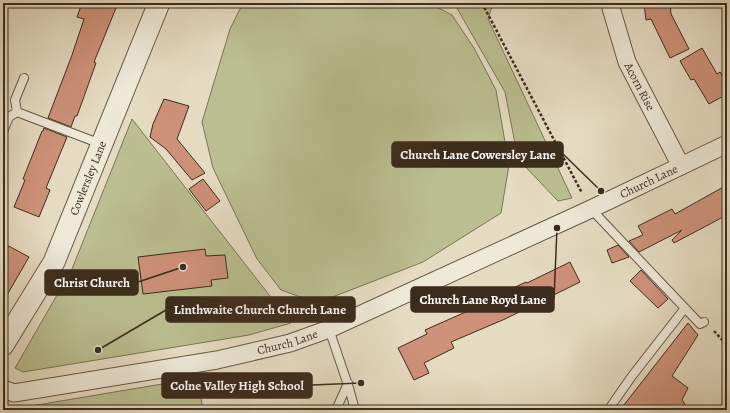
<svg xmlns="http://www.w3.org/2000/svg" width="730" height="413" font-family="Alegreya,serif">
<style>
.green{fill:#babe90;stroke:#7b7556}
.building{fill:#cd9179;stroke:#3c2c1d}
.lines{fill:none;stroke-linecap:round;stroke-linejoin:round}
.service-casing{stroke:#665846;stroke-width:10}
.minor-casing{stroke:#665846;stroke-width:19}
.tertiary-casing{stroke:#665846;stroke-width:23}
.path{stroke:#3c2c1d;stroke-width:2.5;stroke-dasharray:3 2;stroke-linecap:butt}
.service{stroke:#eee8d7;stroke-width:8}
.minor{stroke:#eee8d7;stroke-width:17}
.tertiary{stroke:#eee8d7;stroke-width:21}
.labels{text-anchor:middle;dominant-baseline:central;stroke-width:3;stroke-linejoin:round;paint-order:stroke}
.street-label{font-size:12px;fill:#3c2c1d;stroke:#eee8d7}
.leader{fill:none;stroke:#3c2c1d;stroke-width:1.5}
.callout-dot{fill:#3c2c1d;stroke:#eee8d7;stroke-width:1.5}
.callout{fill:#3c2c1d;stroke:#3c2c1d;stroke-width:1.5}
.callout-label{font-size:13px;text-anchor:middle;font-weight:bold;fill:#fff}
</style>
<rect width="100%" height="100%" fill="#e5dbc1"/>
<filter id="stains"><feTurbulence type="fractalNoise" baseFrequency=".005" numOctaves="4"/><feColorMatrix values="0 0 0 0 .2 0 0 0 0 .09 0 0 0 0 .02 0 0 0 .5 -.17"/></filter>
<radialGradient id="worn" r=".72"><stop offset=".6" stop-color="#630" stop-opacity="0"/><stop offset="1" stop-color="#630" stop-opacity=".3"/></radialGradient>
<!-- green -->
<path class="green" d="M243,3h186l23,12 22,33 22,42 13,75 -8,48 -78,49 -106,41 -36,-13 -24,-31 -44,-91 -11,-46 28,-93z
M455,3h38l-5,16 84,179 -14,3 -40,-42 -13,-67 -47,-82z
M132,119l159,204 -42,12 -226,37 -8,-4 57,-99z
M198,378l5,32h-196z"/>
<!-- building -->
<path class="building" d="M82,3h36l-24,59 2,1 -19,53h-2l-4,11 -23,-9 24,-63 12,-36 -7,-2z
M644,3h26l1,11 18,35 -19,9 -19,-39 -5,1z
M702,48l15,26 3,-2 7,12v10l-18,10 -15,-25 -3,1 -11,-19z
M164,99l25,7 -12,33 28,34 -13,7 -26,-31 -16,-12 3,-13z
M44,128l23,9 -21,51 4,2 -11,27 -25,-10 11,-27 -2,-1 19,-48h1z
M203,179l17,22 -14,10 -17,-22z
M727,185v30l-53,28 -2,-3 10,-10 -43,22 -10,-11 14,-6 -5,-9 34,-17 3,5z
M3,243l26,14 -26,45z
M618,245l11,12 -17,6 -5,-13z
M205,249l1,7 19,-1 3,23 -17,2 1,6 -69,8 -5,-37z
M570,262l10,20 -75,37 -54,23 3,6 -30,15 5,10 -15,7 -16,-32 29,-14 -2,-4 70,-31 -1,-2 32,-15 1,1z
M641,270l27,29 -10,9 -28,-27z
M688,323l10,12 -26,41 16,12 -6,12 7,10h-69z"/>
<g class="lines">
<defs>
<path id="service" d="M17,112l84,32
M17,112l-2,-12 9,-22
M3,132l6,-15 8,-5
M591,209l109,115 4,-2
M329,329l20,59 6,22
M336,410l12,-27
M612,410l-1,-4 21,-30 53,-68"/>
<g id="minor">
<path id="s1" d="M612,3l-1,5 16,54 54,104"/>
<path id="s2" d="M3,389l11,4 203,-33 73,-17 39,-14 262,-120 136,-65"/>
</g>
<g id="tertiary">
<path id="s3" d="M3,345l51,-83 105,-259"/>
</g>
</defs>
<!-- service casing -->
<use href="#service" class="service-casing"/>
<!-- minor casing -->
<use href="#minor" class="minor-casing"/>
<!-- tertiary casing -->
<use href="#tertiary" class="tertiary-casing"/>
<!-- path -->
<path class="path" d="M482,3l100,190
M714,331l13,14"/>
<!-- service -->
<use href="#service" class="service"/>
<!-- minor -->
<use href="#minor" class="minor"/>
<!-- tertiary -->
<use href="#tertiary" class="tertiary"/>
</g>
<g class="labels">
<!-- street labels -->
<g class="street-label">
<text stroke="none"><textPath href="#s1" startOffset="89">Acorn Rise</textPath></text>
<text stroke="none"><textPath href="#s3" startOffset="188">Cowlersley Lane</textPath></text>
<text stroke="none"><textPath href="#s2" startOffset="686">Church Lane</textPath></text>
<text stroke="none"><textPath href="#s2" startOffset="290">Church Lane</textPath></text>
</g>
</g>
<!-- callouts -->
<path class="leader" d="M601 191L563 154M183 267L138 282M557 228L554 299M98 350L166 310M361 383L312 385"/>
<g class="callout-dot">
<circle cx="601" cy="191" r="4"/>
<circle cx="183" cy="267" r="4"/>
<circle cx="557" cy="228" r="4"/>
<circle cx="98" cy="350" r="4"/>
<circle cx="361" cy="383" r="4"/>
</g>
<g class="callout">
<rect x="392" y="142" width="171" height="25" rx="4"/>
<rect x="45" y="270" width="93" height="25" rx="4"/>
<rect x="411" y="287" width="143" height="25" rx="4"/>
<rect x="166" y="297" width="189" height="25" rx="4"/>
<rect x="162" y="373" width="150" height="25" rx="4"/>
</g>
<g class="callout-label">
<text x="478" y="159">Church Lane Cowersley Lane</text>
<text x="92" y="287">Christ Church</text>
<text x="483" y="304">Church Lane Royd Lane</text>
<text x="260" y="314">Linthwaite Church Church Lane</text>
<text x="237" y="390">Colne Valley High School</text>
</g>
<!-- margin -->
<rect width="730" height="413" fill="none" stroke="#e5dbc1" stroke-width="16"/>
<rect x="4" y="4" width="722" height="405" fill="none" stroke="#3c2c1d" stroke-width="2"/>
<rect x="8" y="8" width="714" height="397" fill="none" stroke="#3c2c1d"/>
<rect width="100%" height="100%" filter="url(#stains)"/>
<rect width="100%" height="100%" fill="url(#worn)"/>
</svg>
